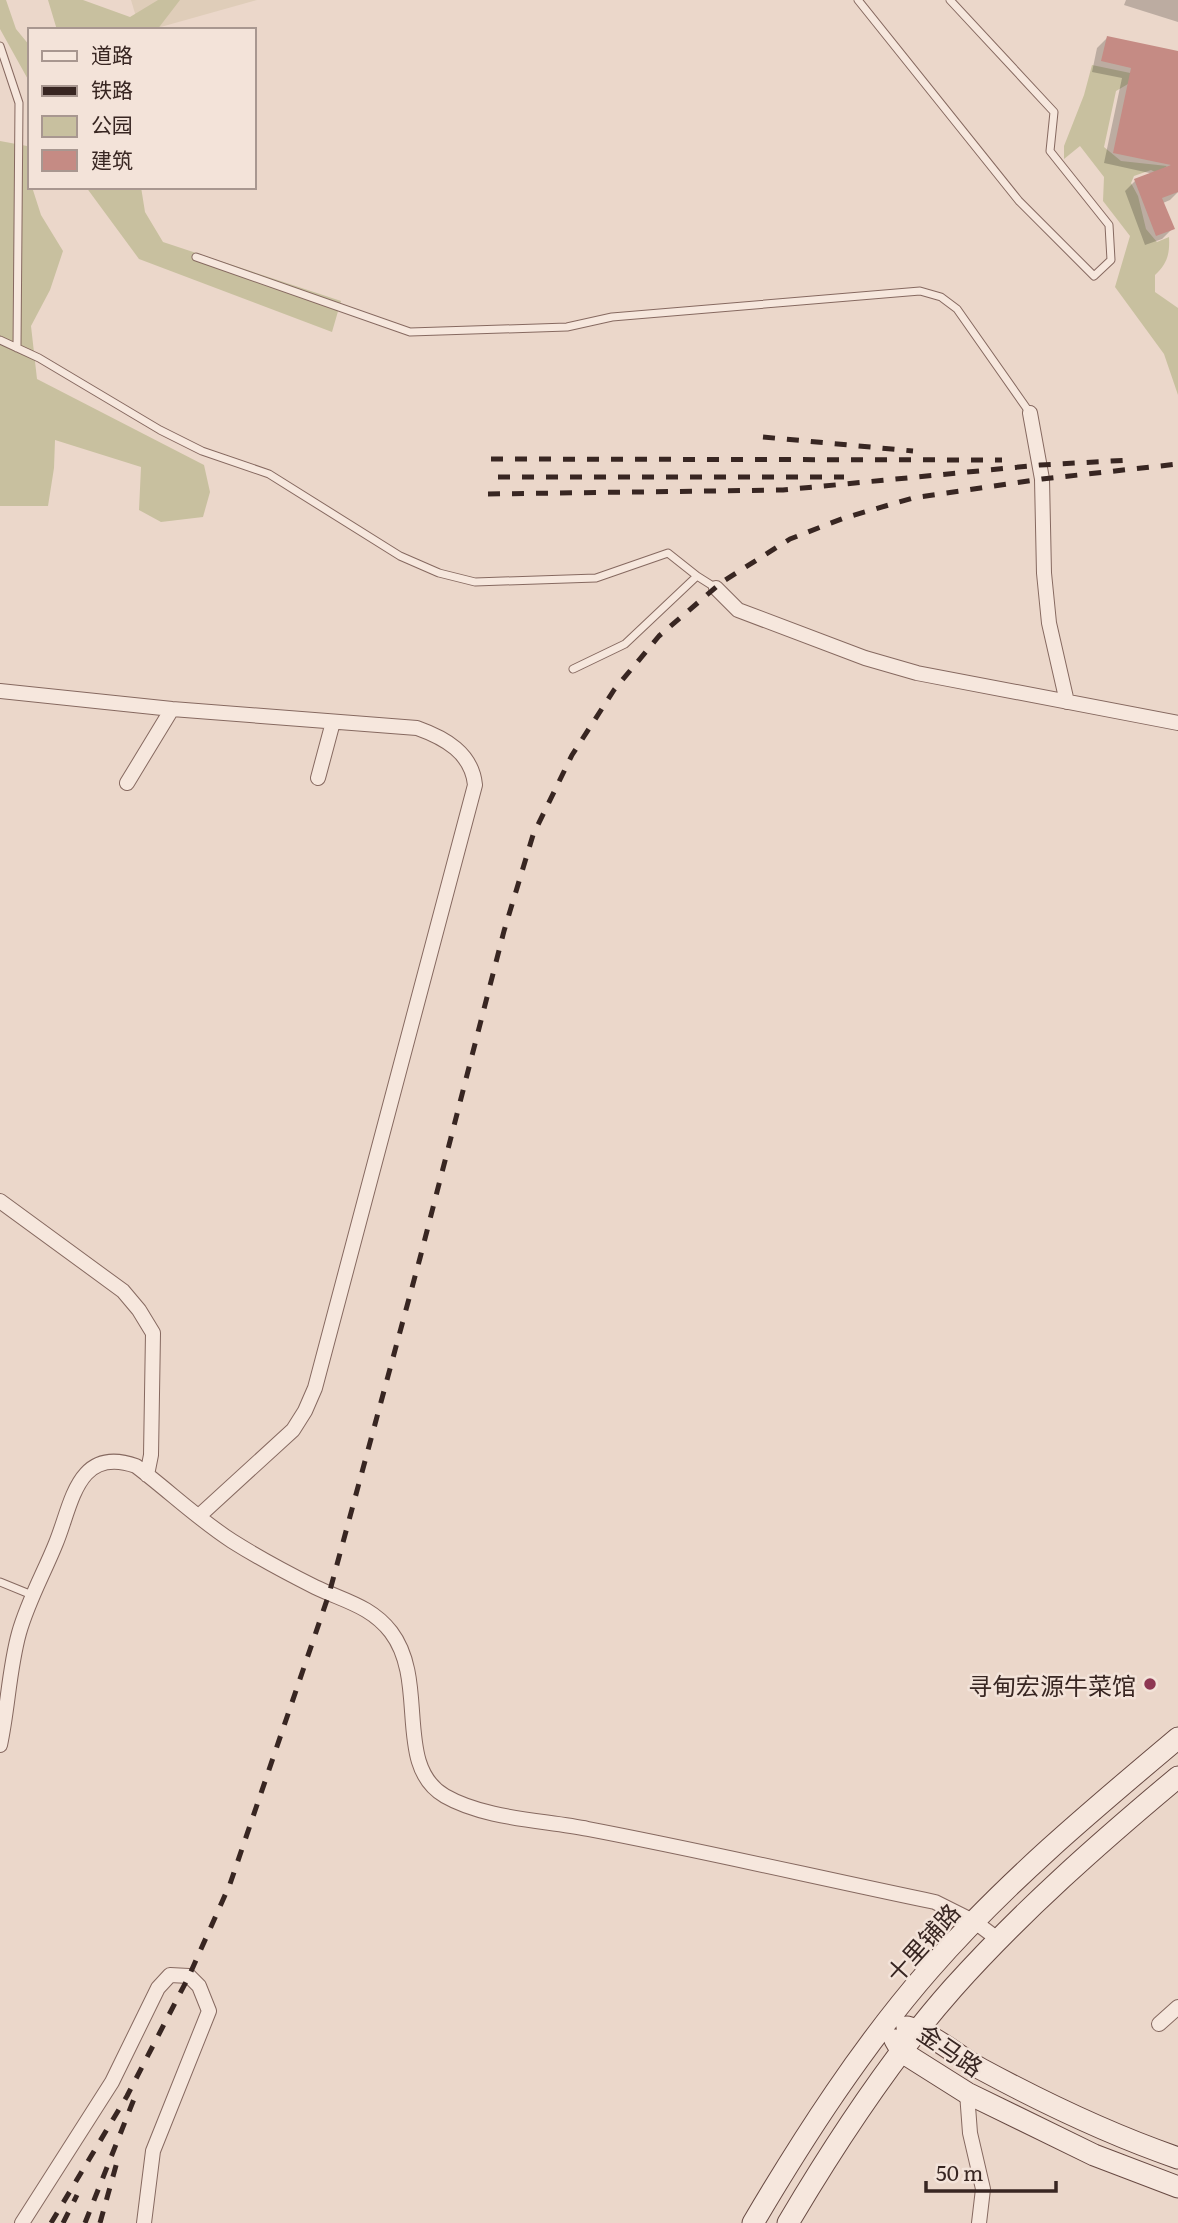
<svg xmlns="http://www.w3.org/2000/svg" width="1178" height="2223" font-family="Literata,'Noto Sans SC',serif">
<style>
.farmland{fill:#dfcdb9}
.green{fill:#c8c09f}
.shadow{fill:#0003}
.building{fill:#c58b84}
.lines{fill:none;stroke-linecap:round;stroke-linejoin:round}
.service-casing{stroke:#866960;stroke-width:9}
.minor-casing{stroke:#866960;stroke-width:16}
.secondary-casing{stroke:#684a43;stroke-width:23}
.service{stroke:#f6e7dd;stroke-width:7}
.minor{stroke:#f6e7dd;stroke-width:14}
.secondary{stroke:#f6e7dd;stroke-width:21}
.rail{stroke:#382622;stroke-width:5;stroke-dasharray:12 12;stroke-linecap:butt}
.poi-dot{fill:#8e3753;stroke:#f3e3d9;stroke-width:2.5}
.labels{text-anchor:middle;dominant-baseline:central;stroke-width:5;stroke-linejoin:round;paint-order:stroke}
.poi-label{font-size:24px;fill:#382622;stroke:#f3e3d9;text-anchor:end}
.street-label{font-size:24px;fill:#382622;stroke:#f3e3d9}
</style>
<rect width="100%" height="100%" fill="#ebd7ca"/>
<!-- farmland -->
<path class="farmland" d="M131,0h126l-107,30h-10z"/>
<!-- green -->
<path class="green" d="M0,0h6l10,29 14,17v37l-30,-54z
M48,0h35l47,17 28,-17h22l-23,30h-100z
M1092,65l86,18v10l-50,-9 -12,7 -12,56 17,14 46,5 -10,7 -6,-3 -17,6 -3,7 7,13 8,33 11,13 12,-5c1,17 -2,27 -14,38v17l23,16v87l-14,-41 -49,-67 15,-51 -27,-35 1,-24 -24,-31 -16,13v-13l20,-51z
M30,140v47h2l9,28 22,36 -13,39 -19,36 6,53 167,86 6,27 -7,25 -42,5 -22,-12 2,-43 -86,-27 -1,28 -6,38h-48v-365l27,5z
M86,187h55l4,25 18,30 178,59 -9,31 -193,-73z"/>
<!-- shadow -->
<path class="shadow" d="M1126,0h52v22l-54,-17z
M1107,38l71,15v139l-8,8 -7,3 10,25 -11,11 -17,6 -20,-54 10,-10 19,-7 -50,-11 18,-85 -30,-6 5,-24z"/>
<!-- building -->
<path class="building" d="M1107,36l71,15v141l-16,6 13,31 -19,7 -22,-57 37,-14 -58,-12 18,-85 -30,-7z"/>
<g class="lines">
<defs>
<path id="service" d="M858,0l161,201 75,75 17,-16 -2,-35 -59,-74 4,-39 -104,-112
M0,46l19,57 -2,245
M196,257l214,75 157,-5 45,-10 308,-26 21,6 16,12 73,104
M0,340l39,18 121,72 42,21 67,23 131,82 39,17 36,9 121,-4 72,-25 29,23
M573,669l52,-25 72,-68 19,12
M0,1582l32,13"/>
<path id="minor" d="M1030,413l12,66 2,94 5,50 18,79
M716,588l22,22 127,48 52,15 261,50
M0,691l172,18 245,19c28,10 55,25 58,57l-160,603 -10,23 -12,19 -94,86
M318,778l15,-56
M127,783l45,-74
M0,1201l123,90 16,19 14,23 -2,122 -4,20
M0,1745c8,-37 9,-76 19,-112 9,-32 25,-60 37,-90 16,-39 21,-98 80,-77 33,25 62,53 96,75 27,17 55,32 83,46 29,14 56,19 76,45 38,50 2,134 54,164 40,23 98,24 143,33 116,22 231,49 347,73l40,20 24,18
M1159,2024l19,-17
M967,2093l3,40 13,56 -4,34
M22,2223l90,-141 46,-94 12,-13 19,1 10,10 10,25 -56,140 -9,72"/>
<path id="secondary" d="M907,2027c27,7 50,29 74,42 63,34 130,66 197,89
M895,2040l7,12 65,41 127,62 84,32
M753,2223c52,-88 109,-176 176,-253 75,-86 162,-159 249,-232
M788,2223c48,-81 102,-164 165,-235 69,-77 146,-145 225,-211"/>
</defs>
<!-- service casing -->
<use href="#service" class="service-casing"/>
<!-- minor casing -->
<use href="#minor" class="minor-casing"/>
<!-- secondary casing -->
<use href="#secondary" class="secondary-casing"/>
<!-- service -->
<use href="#service" class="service"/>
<!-- minor -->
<use href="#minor" class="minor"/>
<!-- secondary -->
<use href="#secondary" class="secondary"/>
<!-- rail -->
<path class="rail" d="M763,437l150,14
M491,459l511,1
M498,477h346
M488,494l295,-4 257,-25 90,-5
M51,2223l76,-127 62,-120 41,-92 99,-290 91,-336 84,-327 29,-96 39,-80 42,-65 45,-54 63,-54 68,-43 54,-21 69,-20 129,-19 136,-15
M63,2223l14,-28
M85,2223l49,-124
M100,2223l17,-61"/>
</g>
<!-- markers -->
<circle class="poi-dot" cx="1150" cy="1684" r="7"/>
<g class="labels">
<!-- poi labels -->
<g class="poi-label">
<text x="1136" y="1684">寻甸宏源牛菜馆</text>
</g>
<!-- street labels -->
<g class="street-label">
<text transform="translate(922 1942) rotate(-48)">十里铺路</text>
<text transform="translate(951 2049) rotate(34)">金马路</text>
</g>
</g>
<!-- legend -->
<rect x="28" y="28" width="228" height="161" fill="#f3e3d9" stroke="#a89790" stroke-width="2"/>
<rect x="42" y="51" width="35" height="10" fill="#f6e7dd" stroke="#a89790" stroke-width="2"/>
<text x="91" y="63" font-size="21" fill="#382622">道路</text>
<rect x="42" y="86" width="35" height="10" fill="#382622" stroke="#a89790" stroke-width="2"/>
<text x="91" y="98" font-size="21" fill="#382622">铁路</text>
<rect x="42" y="116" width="35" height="21" fill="#c8c09f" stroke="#a89790" stroke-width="2"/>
<text x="91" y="133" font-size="21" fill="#382622">公园</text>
<rect x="42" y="150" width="35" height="21" fill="#c58b84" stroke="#a89790" stroke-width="2"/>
<text x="91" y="168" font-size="21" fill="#382622">建筑</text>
<!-- scale -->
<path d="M926 2181v10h130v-10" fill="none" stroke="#382622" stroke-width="3.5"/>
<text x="936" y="2181" font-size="21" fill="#382622" stroke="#f3e3d9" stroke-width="5" paint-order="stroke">50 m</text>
</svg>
